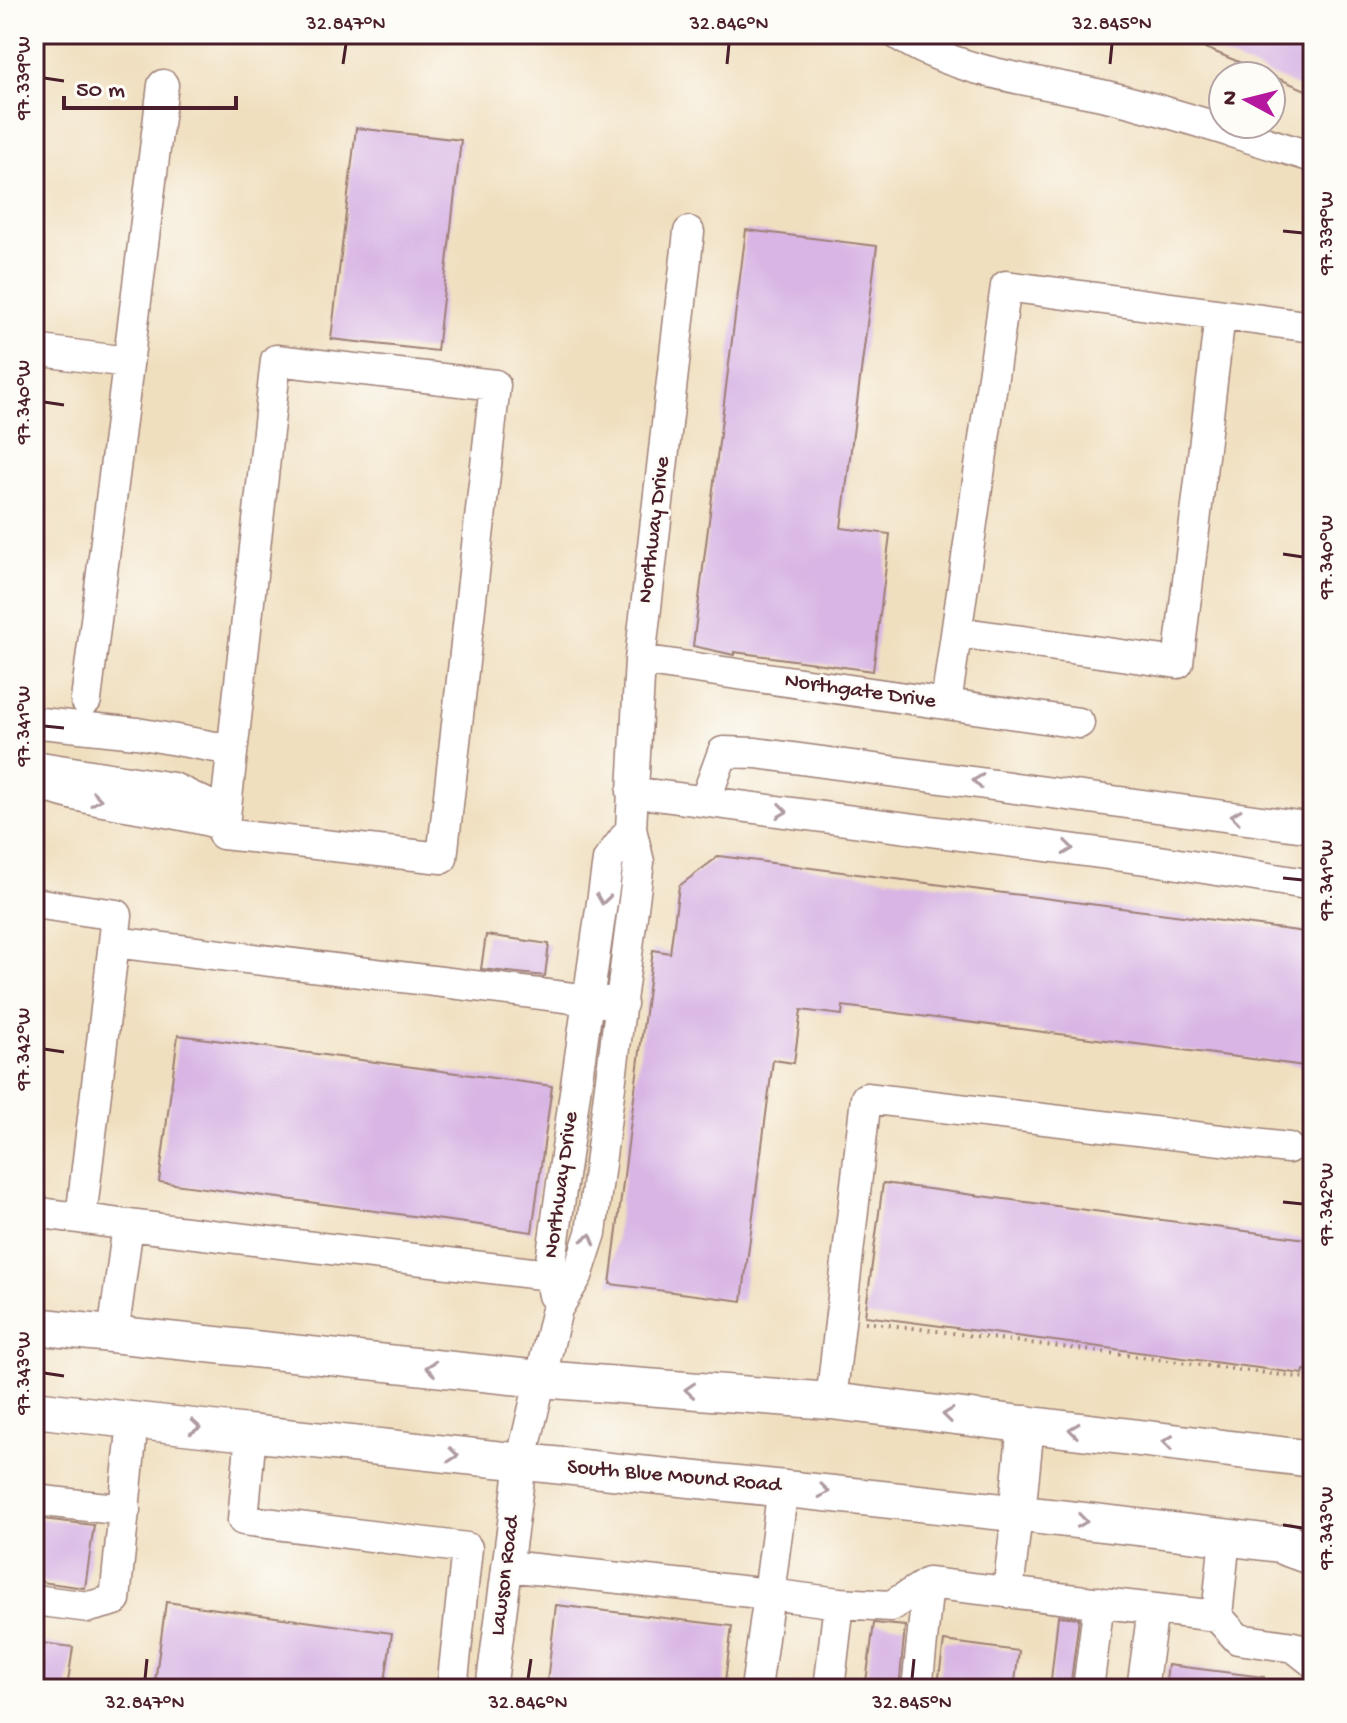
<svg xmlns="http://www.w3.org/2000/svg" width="1347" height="1723" font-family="'Gochi Hand',sans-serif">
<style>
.building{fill:#d8b5e4}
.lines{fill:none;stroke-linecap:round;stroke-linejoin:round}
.minor-casing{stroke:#9d7f75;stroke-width:33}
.major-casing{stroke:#9d7f75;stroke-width:39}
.highway-casing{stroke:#9d7f75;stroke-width:45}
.path{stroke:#9d7f75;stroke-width:4;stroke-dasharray:2 6;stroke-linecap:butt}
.minor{stroke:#fff;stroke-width:30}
.major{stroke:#fff;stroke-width:36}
.highway{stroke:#fff;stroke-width:42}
.oneway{stroke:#ae9aa0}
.ticks{fill:none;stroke:#4a1f2b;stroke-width:3}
.labels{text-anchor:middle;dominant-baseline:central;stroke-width:6;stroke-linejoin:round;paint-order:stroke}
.street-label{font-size:22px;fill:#4a1f2b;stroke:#fdfcf7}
.neatline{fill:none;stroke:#4a1f2b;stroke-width:3}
.ticks-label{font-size:20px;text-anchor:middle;fill:#4a1f2b}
</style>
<rect width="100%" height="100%" fill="#fdfcf7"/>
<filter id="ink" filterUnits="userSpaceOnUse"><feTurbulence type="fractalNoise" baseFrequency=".0125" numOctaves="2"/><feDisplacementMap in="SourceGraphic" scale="16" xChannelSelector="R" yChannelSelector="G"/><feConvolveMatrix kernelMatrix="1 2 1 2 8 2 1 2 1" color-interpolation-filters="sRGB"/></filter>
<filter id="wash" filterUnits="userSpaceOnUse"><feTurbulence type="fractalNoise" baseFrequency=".006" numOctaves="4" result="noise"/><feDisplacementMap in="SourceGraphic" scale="32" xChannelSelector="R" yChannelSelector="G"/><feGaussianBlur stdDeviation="1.8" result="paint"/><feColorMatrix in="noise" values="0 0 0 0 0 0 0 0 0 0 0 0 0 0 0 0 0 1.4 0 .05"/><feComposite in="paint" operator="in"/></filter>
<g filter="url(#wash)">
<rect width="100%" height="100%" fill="#f0dfbf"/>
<g id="blocks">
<!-- building -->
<path class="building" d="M1172,34h141v59z
M356,128l105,12 -24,211 -106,-12z
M746,230l131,16 -36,282 49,6 -17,137 -139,-19v3l-41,-9z
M719,856l594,77v134l-470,-61 -1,9 -41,-5 -7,53 -21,-3 -31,241 -132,-17 43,-334 17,3 9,-67z
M486,935l63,9 -4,32 -64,-7z
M178,1035l374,51 -20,146 -373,-50z
M883,1183l430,57v131l-9,-1 -1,4 -438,-58z
M34,1518l60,7 -9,63 -51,-7z
M166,1602l226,31 -8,56h-230z
M556,1605l176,21 -8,63h-114l-63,-7z
M1058,1616l21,2 -9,71h-20z
M874,1623l31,3 -6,63h-34z
M944,1641l75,10 -5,38 -76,-5z
M34,1642l39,5 -6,42 -33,-1z
M1168,1665l96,12 -1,12h-98z"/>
</g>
</g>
<g filter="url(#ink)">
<use href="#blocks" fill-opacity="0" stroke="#9d7f75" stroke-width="2"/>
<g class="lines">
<defs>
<path id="minor" d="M897,34c64,42 149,47 222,65 65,17 130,39 194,58
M34,350l93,12
M276,360l219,25 -53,473 -219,-24z
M957,632l221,31 42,-348
M640,660l439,63
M86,700l77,-615
M946,704l60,-418 307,41
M34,726l7,-3 96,10 95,17
M34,766l7,19c58,21 123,22 183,40
M34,766l139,22 44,21
M632,792l521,68 160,25
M705,801l18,-49 33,1 557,75
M34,903l83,12 -3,27 508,62
M34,1212l94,13
M81,1218l33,-276
M553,1295l-4,-20 59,-415 23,-31
M113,1335l15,-110 421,50
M831,1401l35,-303 422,50
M251,1433l-8,87 224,28 -15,141
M783,1487l-14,107 70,9 -10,86
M34,1500l91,10
M507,1566l262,28 -13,95
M1008,1592l9,-78
M34,1600l55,7 26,-7 18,-180
M839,1603l52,3 37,-23
M1217,1616l21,23 56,8 19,15
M491,1689l30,-226 36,-154 20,-33 14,-43 48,-371 -8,-33 9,-169 49,-428
M917,1689l11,-106 289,33 8,-79
M1088,1689l11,-87
M1142,1689l11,-80"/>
<path id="major" d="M34,1326l506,53 291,22 482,58
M34,1409c426,50 853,86 1279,139
M1017,1514l9,-90"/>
<path id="highway" d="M1288,1545l25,9"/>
</defs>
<!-- minor casing -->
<use href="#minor" class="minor-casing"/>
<!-- major casing -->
<use href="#major" class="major-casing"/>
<!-- highway casing -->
<use href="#highway" class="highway-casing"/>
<!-- path -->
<path class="path" d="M865,1322l448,57"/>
<!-- minor -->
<use href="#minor" class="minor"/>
<!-- major -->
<use href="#major" class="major"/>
<!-- highway -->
<use href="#highway" class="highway"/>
</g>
<!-- one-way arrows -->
<defs><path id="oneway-chevron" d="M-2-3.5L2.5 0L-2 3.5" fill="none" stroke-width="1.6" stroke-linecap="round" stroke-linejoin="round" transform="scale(2)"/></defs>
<g class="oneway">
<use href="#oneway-chevron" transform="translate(978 781) rotate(-172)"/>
<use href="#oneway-chevron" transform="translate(96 799) rotate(8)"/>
<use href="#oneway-chevron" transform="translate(782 811) rotate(7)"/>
<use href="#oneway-chevron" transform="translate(1236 816) rotate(-172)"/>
<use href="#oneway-chevron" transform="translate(1068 848) rotate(7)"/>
<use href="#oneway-chevron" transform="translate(603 899) rotate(98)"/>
<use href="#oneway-chevron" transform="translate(589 1239) rotate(-74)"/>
<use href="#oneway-chevron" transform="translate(431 1368) rotate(-174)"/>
<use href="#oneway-chevron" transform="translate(690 1390) rotate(-176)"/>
<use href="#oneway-chevron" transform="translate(948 1415) rotate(-173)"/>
<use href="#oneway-chevron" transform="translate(195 1427) rotate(6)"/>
<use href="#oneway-chevron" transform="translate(1074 1430) rotate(-173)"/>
<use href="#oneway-chevron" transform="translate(1168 1442) rotate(-173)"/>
<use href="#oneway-chevron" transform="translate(453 1455) rotate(6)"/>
<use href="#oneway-chevron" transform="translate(824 1491) rotate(7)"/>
<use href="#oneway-chevron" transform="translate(1082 1521) rotate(7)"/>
</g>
</g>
<!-- ticks -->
<path class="ticks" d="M343,64l3,-20M727,64l2,-20M1110,64l2,-20M44,78l20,3M1283,231l20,2M44,402l20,3M1283,554l20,3M44,726l20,2M1283,878l20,2M44,1049l20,3M1283,1202l20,2M44,1373l20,3M1283,1525l20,3M145,1679l2,-20M528,1679l3,-20M912,1679l2,-20"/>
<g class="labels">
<!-- street labels -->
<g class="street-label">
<text transform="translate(655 530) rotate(-83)">Northway Drive</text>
<text transform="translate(860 692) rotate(8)">Northgate Drive</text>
<text transform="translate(562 1185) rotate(-82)">Northway Drive</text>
<text transform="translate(674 1477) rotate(5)">South Blue Mound Road</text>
<text transform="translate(506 1576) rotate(-83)">Lawson Road</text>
</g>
</g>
<!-- margin -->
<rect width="1347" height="1723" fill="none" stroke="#fdfcf7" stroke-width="88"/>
<!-- north arrow -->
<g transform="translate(1247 100) rotate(277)"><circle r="38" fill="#fdfcf7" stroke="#b5a4a5" stroke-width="2"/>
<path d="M0-6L14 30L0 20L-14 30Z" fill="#b5179e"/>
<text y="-12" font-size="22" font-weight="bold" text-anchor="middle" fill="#4a1f2b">N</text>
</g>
<!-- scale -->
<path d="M64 96v12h172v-12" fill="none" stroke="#4a1f2b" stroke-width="4"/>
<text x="76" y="96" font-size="24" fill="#4a1f2b" stroke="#fdfcf7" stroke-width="6" paint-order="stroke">50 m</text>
<rect x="44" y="44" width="1259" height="1635" class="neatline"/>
<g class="ticks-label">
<text x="346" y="29">32.847°N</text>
<text x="729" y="29">32.846°N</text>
<text x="1112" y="29">32.845°N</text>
<text transform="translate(22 78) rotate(-90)" y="7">97.339°W</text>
<text transform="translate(1325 233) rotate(-90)" y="7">97.339°W</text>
<text transform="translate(22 402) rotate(-90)" y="7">97.340°W</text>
<text transform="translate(1325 557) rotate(-90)" y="7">97.340°W</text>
<text transform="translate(22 726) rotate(-90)" y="7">97.341°W</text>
<text transform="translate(1325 880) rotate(-90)" y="7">97.341°W</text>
<text transform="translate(22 1049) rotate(-90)" y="7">97.342°W</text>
<text transform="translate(1325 1204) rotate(-90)" y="7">97.342°W</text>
<text transform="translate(22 1373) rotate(-90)" y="7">97.343°W</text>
<text transform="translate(1325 1528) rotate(-90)" y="7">97.343°W</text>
<text x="145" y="1708">32.847°N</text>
<text x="528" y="1708">32.846°N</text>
<text x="912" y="1708">32.845°N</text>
</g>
</svg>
